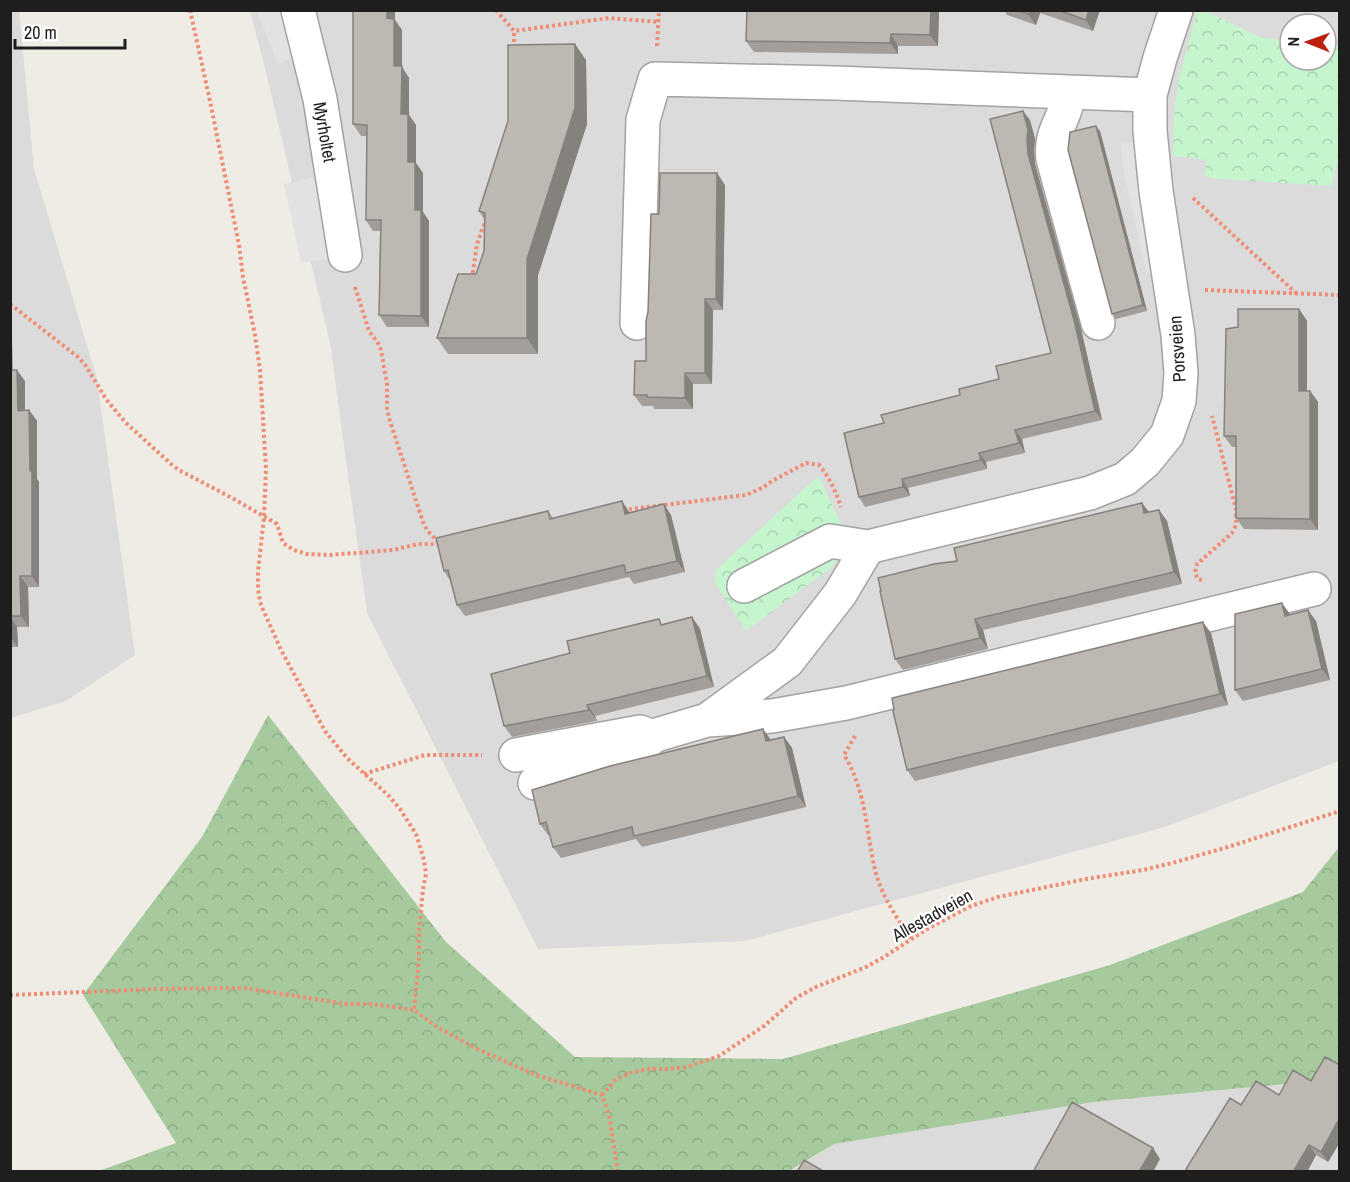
<svg xmlns="http://www.w3.org/2000/svg" width="1350" height="1182" font-family="'Archivo Narrow',sans-serif">
<style>
.residential{fill:#dcdbdb;fill-rule:evenodd}
.forest{fill:url(#forest-crowns)}
.park{fill:url(#park-crowns)}
.parking{fill:#e2e2e2}
.lines{fill:none;stroke-linecap:round;stroke-linejoin:round}
.minor-casing{stroke:#a2a2a2;stroke-width:36}
.path{stroke:#ef8d75;stroke-width:4;stroke-dasharray:3 3;stroke-linecap:butt}
.minor{stroke:#fff;stroke-width:33}
.wall{fill:#a39e99}
.shaded-wall{fill:#85817d}
.building{fill:#beb8b2;stroke:#85817d;stroke-width:1.5}
.labels{text-anchor:middle;dominant-baseline:central;stroke-width:4.5;stroke-linejoin:round;paint-order:stroke}
.street-label{font-size:18px;fill:#1e1e1e;stroke:#fff}
</style>
<defs>
<pattern id="forest-crowns" width="20" height="18" patternUnits="userSpaceOnUse" patternTransform="scale(1.5)"><rect width="20" height="18" fill="#a6ca9d"/><path d="M2 6a3 3 0 1 1 6 0M12 15a3 3 0 1 1 6 0" fill="none" stroke="#8ead87"/></pattern>
<pattern id="park-crowns" width="20" height="18" patternUnits="userSpaceOnUse" patternTransform="scale(1.5)"><rect width="20" height="18" fill="#c5f5cd"/><path d="M2 6a3 3 0 1 1 6 0M12 15a3 3 0 1 1 6 0" fill="none" stroke="#a9d2b0"/></pattern>
</defs>
<rect width="100%" height="100%" fill="#eeece5"/>
<!-- residential -->
<path class="residential" d="M19,10l15,159 63,210 38,276 -69,46 -55,17 -1,-707z
M250,11h1089v750l-174,66 -420,114 -207,8 -171,-336 -37,-270 -64,-271zM1290,24h36v36h-36z
M1339,1079v92l-550,1 45,-28 260,-42z"/>
<!-- forest -->
<path class="forest" d="M268,715l178,227 129,115 208,2 327,-94 193,-73 36,-45v232l-245,23 -260,42 -45,27h-690l77,-28 -93,-148 119,-158z"/>
<!-- park -->
<path class="park" d="M1197,11h8l57,27 28,3v19h36v-17l13,2v111l-8,30 -113,-7 -14,-3 3,-16 -34,-4 1,-39 4,-34z
M817,477h2l27,57 -14,33 -86,64 -30,-47 -1,-6 1,-8z"/>
<!-- parking -->
<path class="parking" d="M257,11h33l13,43 -25,10z
M1121,142l14,1 3,32 21,95 -13,2 -21,-94 -3,-20z
M316,177l16,81 -31,5 -17,-79z"/>
<g class="lines">
<defs>
<path id="minor" d="M298,10l22,89 25,156
M1069,92c-2,27 -20,38 -16,67l45,164
M637,323l6,-203 12,-41 180,4 315,12
M744,586l86,-45 38,6 222,-54 35,-14 20,-17 22,-27 12,-34 2,-28 -3,-38 -22,-144 -6,-60v-36l10,-37 16,-48
M707,720l80,-58 53,-68 28,-47
M516,755l124,-23 3,1
M535,783l71,-21 36,-15 11,-11 54,-16 65,-4 74,-13 468,-114"/>
</defs>
<!-- minor casing -->
<use href="#minor" class="minor-casing"/>
<!-- path -->
<path class="path" d="M190,10l20,91 29,144 4,32 12,58 5,35 6,99 -2,48 -6,55v18l3,15 20,45 44,81 22,27 42,38 11,13 16,25 8,26 2,14 -3,15 -4,43v28l-5,50 23,17 40,22 59,26 66,20 7,20 9,57
M496,10l18,21 95,-13 50,4
M657,46l2,-36
M514,48v-17
M1193,198l103,95
M472,279l5,-35 9,-25
M355,287l14,44 9,12 3,7 6,34v24l2,10 34,104 4,8 10,11
M1205,290l135,5
M10,304l68,53 8,9 20,33 9,11 11,13 45,41 8,6 55,29 43,25 6,19 11,7 13,4 23,1 63,-5 25,-6h24
M623,510l123,-15 16,-7 10,-7 34,-18 13,2c11,13 17,27 22,42
M1202,580l-4,-1 -3,-6 2,-9 35,-31 4,-8v-16l-24,-93
M855,736l-11,19c22,35 22,75 31,115 6,25 22,48 36,69
M364,774l61,-19h57
M10,995l145,-6 89,-1 103,16h24l43,6
M602,1095l14,-16 14,-6 17,-4h22l18,-2 32,-11 45,-30 32,-28 20,-11 50,-20 18,-10 43,-28 44,-23 27,-9 29,-6 59,-12 57,-9 29,-7 56,-16 112,-36"/>
<!-- minor -->
<use href="#minor" class="minor"/>
</g>
<!-- wall -->
<path class="wall" d="M353,10h42v10l7,10v37l7,11v37l7,10v38l7,10v39l6,9v106h-42l-8,-12 1,-84h-7l-7,-11 1,-84h-6l-8,-12z
M747,10h192l-1,36h-40v8l-144,-2 -8,-11z
M1004,10h96l-7,21 -53,-18 -4,12 -29,-10z
M586,60l1,64 -49,151v79h-90l-11,-16 39,-64 8,-23v-32l-5,-8z
M1030,120l5,19 -1,11 1,14 46,165 21,91 -80,19 3,14 -39,9 1,7 -79,19 2,8 -45,11 -6,-10 25,-74 76,-28 39,-16 52,-26z
M1100,131l47,180 -31,8 -4,-5z
M725,185l-2,125h-10l-1,74h-19v25h-39l-1,-3h-11l-8,-11 12,-34 2,-49 11,-98z
M1299,309l8,12v70h3l8,11v128l-74,-1 -8,-11v-71h-4l-8,-11 14,-109z
M10,338l2,2v30l13,11v30l4,-1 8,11v58l2,3v105h-11l1,40h-12l1,20h-8z
M1142,503l7,9 10,-2 8,11 15,63 -199,46 5,19 -85,21 -8,-11 62,-98z
M548,511l5,7 76,-6 42,3 14,57 -51,12 -5,-7 -164,39 -8,-11 -6,-23 -7,-11z
M1290,615l26,6 14,59 -87,21 -8,-11z
M692,617l8,12 14,58 -119,29 2,5 -85,16 -8,-11 66,-73 93,-29z
M1211,633l17,72 -313,76 -8,-11z
M784,737l8,11 14,59 -164,40 -6,-8 -75,19 -8,-11 -3,-12h-2l-8,-11 231,-84z
M1340,1065v77l-12,20 -12,-7 -9,17h-119l-2,-3 55,-64 38,-10 32,-14z"/>
<!-- shaded-wall -->
<path class="shaded-wall" d="M387,10h8v10l7,10v37l7,11v37l7,10v38l7,10v39l6,9v106l-8,-11 -6,-106 -28,-192z
M931,10h8l-1,36 -8,-11z
M1029,10h10l1,3 -4,12 -8,-11z
M1089,10h11l-7,21 -7,-11z
M891,34l7,12v8l-8,-11z
M575,44l11,16 1,64 -49,151v79l-11,-16v-79z
M1023,111l7,9 5,19 -1,11 1,14 46,165 21,91 -7,-9 -67,-257z
M1096,126l4,5 47,180 -4,-6z
M717,173l8,12 -2,125 -7,-11z
M705,299l8,11 -1,74 -7,-11z
M1299,309l8,12v81l-8,-11z
M10,338l2,2 1,41 -3,-3z
M17,370l8,11v41l-7,-11z
M685,373l8,11v25l-8,-11z
M1310,391l8,11v128l-8,-11z
M29,410l8,11v58l2,3v105l-7,-11z
M1015,430l7,9 3,14 -6,-10z
M979,453l7,9 1,7 -6,-9z
M902,479l6,9 2,8 -7,-9z
M622,501l8,12 -5,1z
M1142,503l8,11 -6,-1z
M664,504l7,11 14,57 -8,-11z
M1159,510l8,11 15,63 -8,-12z
M20,576l8,11 1,40 -8,-11z
M1282,603l8,11 -5,2z
M1308,610l8,11 14,59 -8,-11z
M10,617l7,10 1,20 -8,-10z
M692,617l8,12 14,58 -7,-11z
M975,619l8,11 5,19 -8,-11z
M1203,622l8,11 17,72 -8,-11z
M587,705l8,11 2,5 -8,-11z
M763,729l8,11 -5,1z
M784,737l8,11 14,59 -8,-11z
M1338,1121l2,2v19l-12,20 -7,-10z
M1309,1145l7,10 -9,17h-14z
M1153,1148l7,11 -7,13h-14z"/>
<!-- building -->
<path class="building" d="M353,10h34v8l7,1v47h8l-1,48h7v48h7v48h6v106l-42,-1 2,-95h-15l1,-95 -14,-1z
M747,10h184l-1,25 -39,-1 -1,9 -144,-2z
M1017,10h12l-1,4z
M1058,10h31l-3,10z
M575,44v64l-48,151v79h-90l21,-64h18l8,-23 1,-38 -6,-2 29,-90v-76z
M1023,111l5,19 -1,10 1,14 46,166 21,91 -80,19 4,13 -40,10 2,7 -79,19 1,8 -44,10 -15,-64 40,-10 -3,-8 79,-20 -1,-6 40,-10 -3,-13 55,-13 -61,-234z
M1096,126l47,179 -31,9 -44,-164 2,-18z
M660,173h57l-1,126h-11v74h-20v25l-38,-1v-2h-13l1,-34h11v-40l2,-9 3,-98h8z
M1238,309h61v82h11v128l-74,-1v-82h-12l2,-107 12,-2z
M10,370h7l1,41 11,-1 1,61h2v105h-12l1,40h-11z
M622,501l3,13 39,-10 13,57 -51,12 -2,-8 -167,40 -9,-35 -4,1 -8,-33 112,-27 2,8z
M1142,503l2,10 15,-3 15,62 -199,47 5,19 -85,21 -15,-68h1l-3,-13 56,-14 23,-3 -3,-13z
M1282,603l3,13 23,-6 14,59 -87,21v-76z
M692,617l15,59 -120,29 2,5 -85,16 -13,-52 79,-21 -3,-12 92,-22 2,6z
M1203,622l17,72 -313,76 -14,-59 1,-1 -2,-12z
M763,729l3,12 18,-4 14,59 -164,40 -2,-9 -79,20 -7,-25 -6,2 -8,-34 78,-24z
M1325,1057l15,8v57l-2,-1 -17,31 -12,-7 -16,27h-103l-4,-3 44,-71 11,7 15,-24 23,14 14,-25 18,11z
M1072,1102l81,46 -14,24h-106z
M804,1160l21,12h-28z"/>
<g class="labels">
<!-- street labels -->
<g class="street-label">
<text transform="translate(325 132) rotate(80)">Myrholtet</text>
<text transform="translate(1177 349) rotate(-94)">Porsveien</text>
<text transform="translate(932 915) rotate(-29)">Allestadveien</text>
</g>
</g>
<!-- border -->
<rect width="1350" height="1182" fill="none" stroke="#1e1e1e" stroke-width="24"/>
<!-- north arrow -->
<g transform="translate(1308 42) rotate(271)"><circle r="28" fill="#ffffff" stroke="#a5a5a5" stroke-width="1.5"/>
<path d="M0-4.5L10 22L0 15L-10 22Z" fill="#bc200f"/>
<text y="-9" font-size="16" font-weight="bold" text-anchor="middle" fill="#1e1e1e">N</text>
</g>
<!-- scale -->
<path d="M15 39v9h110v-9" fill="none" stroke="#1e1e1e" stroke-width="3"/>
<text x="24" y="39" font-size="18" fill="#1e1e1e" stroke="#ffffff" stroke-width="4.5" paint-order="stroke">20 m</text>
</svg>
